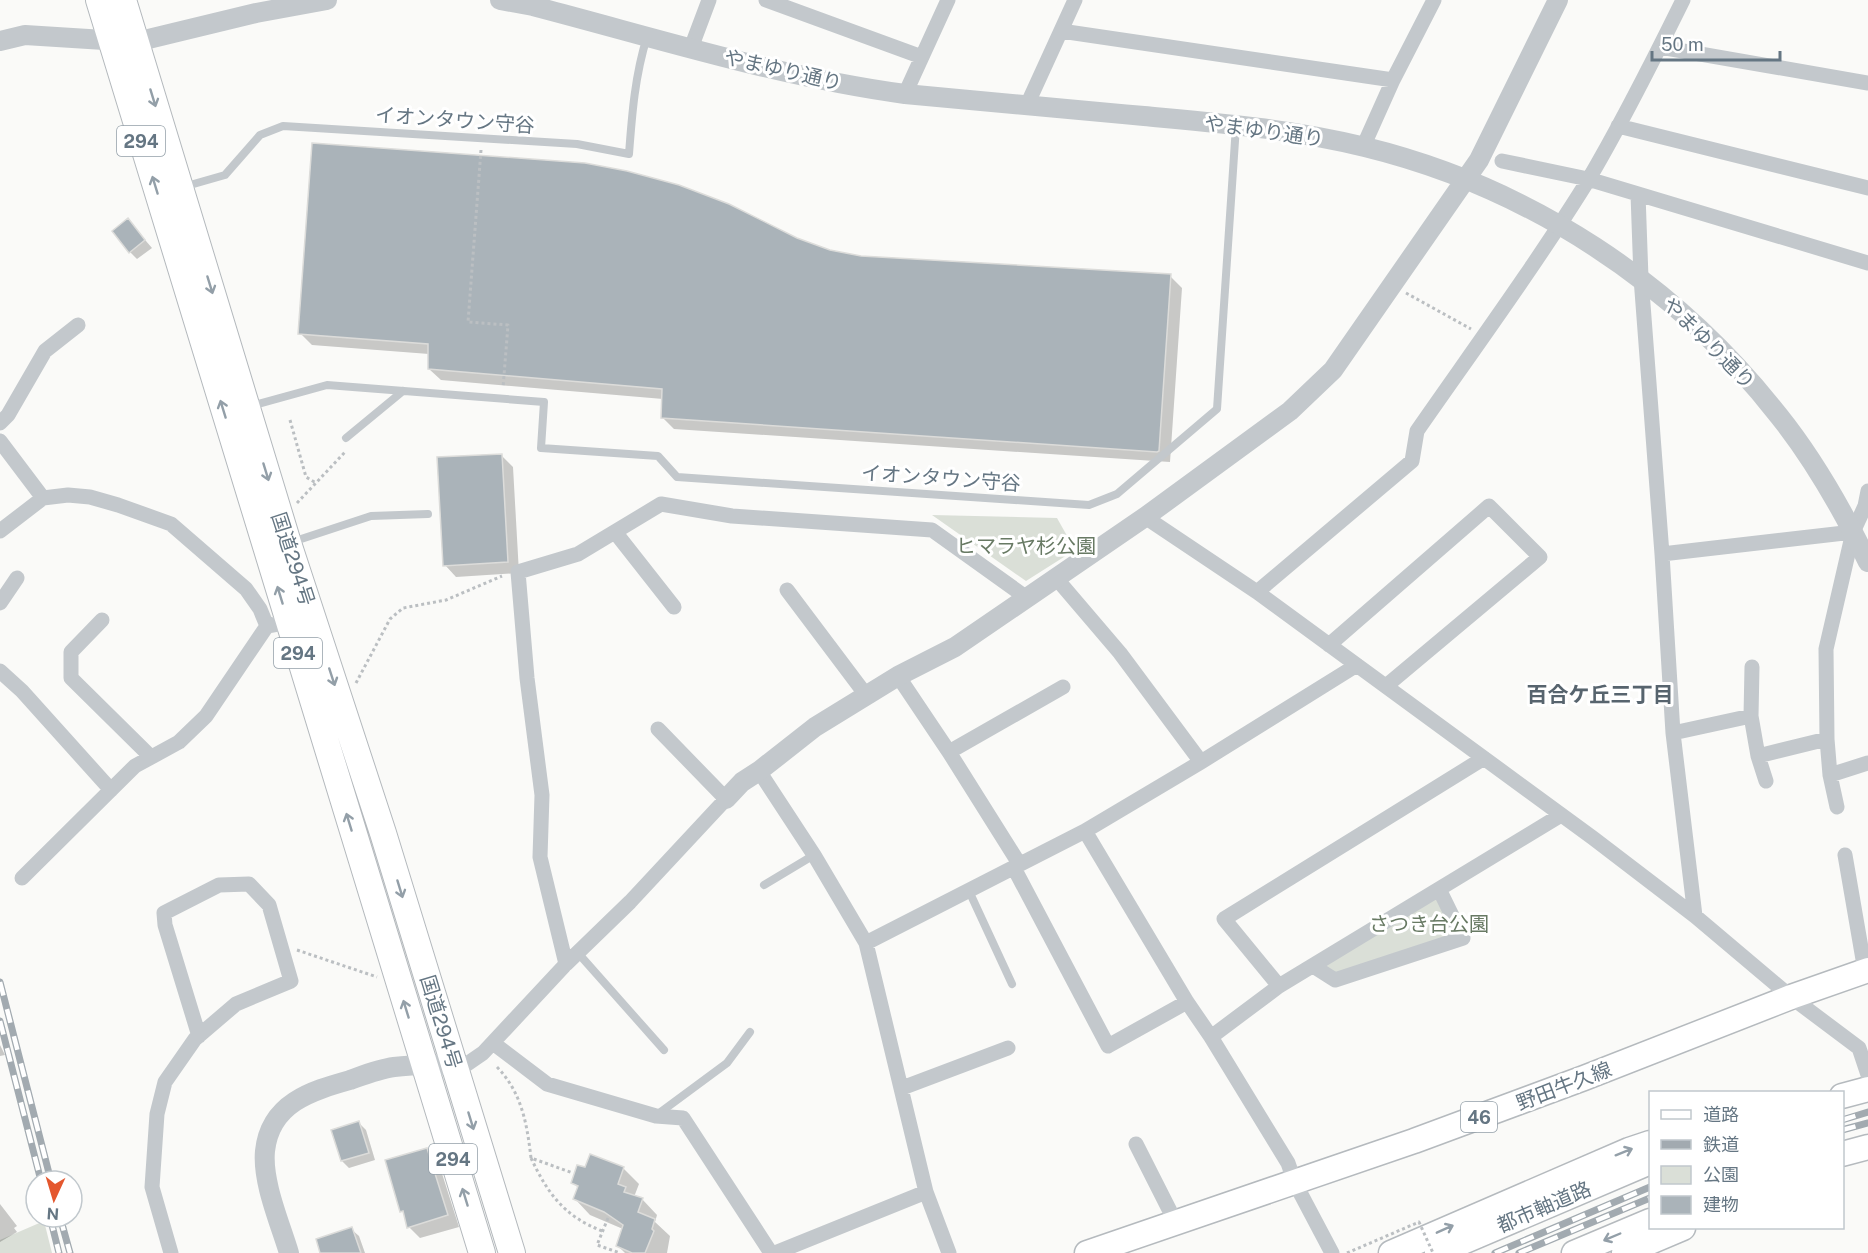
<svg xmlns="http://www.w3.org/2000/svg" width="1868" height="1253" font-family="'Public Sans','Noto Sans JP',sans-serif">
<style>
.green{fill:#dadfd7}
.shadow{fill:#0003}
.building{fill:#aab3b9;stroke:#dcdcda;stroke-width:1.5}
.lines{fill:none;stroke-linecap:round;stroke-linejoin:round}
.primary-casing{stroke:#b5babe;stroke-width:27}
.trunk-casing{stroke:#b4b9bd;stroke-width:28}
.path{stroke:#bbbfc2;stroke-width:3;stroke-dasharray:3 3;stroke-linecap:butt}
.service{stroke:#c3c8cc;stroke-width:8}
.minor{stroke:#c3c8cc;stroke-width:15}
.tertiary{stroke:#c3c8cc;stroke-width:20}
.primary{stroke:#fff;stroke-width:24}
.trunk{stroke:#fff;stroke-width:26}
.rail-casing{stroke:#a2aab0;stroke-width:7}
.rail{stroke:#fff;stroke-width:4.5;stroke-dasharray:14;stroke-linecap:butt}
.path-bridge{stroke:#bbbfc2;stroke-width:3;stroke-dasharray:3 3;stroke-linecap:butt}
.oneway{stroke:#939fa8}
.labels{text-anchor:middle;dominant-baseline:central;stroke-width:6;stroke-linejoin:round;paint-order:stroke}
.shield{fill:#fff;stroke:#939fa8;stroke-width:1.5}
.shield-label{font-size:18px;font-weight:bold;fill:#657683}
.street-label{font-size:20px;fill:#657683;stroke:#fff}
.park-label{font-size:20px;fill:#687a64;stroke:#fff}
.neighbourhood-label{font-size:21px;font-weight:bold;fill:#57646e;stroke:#fff}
</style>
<rect width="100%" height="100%" fill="#fafaf8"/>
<!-- green -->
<path class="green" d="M932,515l125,3 18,32 -49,31z
M1439,889l24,49 -128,42 -22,-14z
M44,1221l8,32h-52v-13z"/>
<!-- shadow -->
<path class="shadow" d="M128,220l24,28 -15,11 -7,-7z
M796,239l34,13 30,5 310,19 12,12 -12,174 -496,-33 -12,-12 1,-18 -222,-19 -12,-11v-15l-117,-9 -12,-12z
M501,455l12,12 6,106 -63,4 -11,-12z
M0,1045l5,10 -5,1z
M358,1122l8,8 9,30 -26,8 -7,-7z
M426,1150l12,11 21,66 -39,11 -11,-11 -3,-12 -4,-4z
M623,1168l16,16 -5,13 8,2 15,16 -2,7 15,14 -3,17h-42l-8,-8 6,-16 -33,-14 -15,-16 3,-11 -5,-6z
M0,1204l17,22 -3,2 3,4 -17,10z
M351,1229l8,7 6,17h-43z"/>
<!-- building -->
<path class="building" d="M312,143l273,20 42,8 52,14 50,19 68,34 33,12 31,6 310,18 -12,177 -2,1 -496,-34 1,-29 -234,-20v-25l-130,-10z
M128,218l17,22 -16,13 -17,-22z
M502,454l6,108 -65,4 -6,-109z
M359,1121l10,32 -28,8 -10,-31z
M427,1148l21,67 -41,13 -4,-17 -3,1 -15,-52z
M590,1154l34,13 -6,17 8,3 -2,5 19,6 -5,14 17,7 -3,10 2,2 -9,22h-13l-16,-7 7,-21 -19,-13 -31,-13 5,-13 -7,-3 6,-18 8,2z
M352,1227l9,26h-41l-4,-14z"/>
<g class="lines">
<defs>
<path id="primary" d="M1842,1096l26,-7
M1842,1154l26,-7
M1087,1253l327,-112 170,-63 207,-81 77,-27
M1391,1253l238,-103 21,-7
M1437,1253l213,-91
M1574,1253l76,-32
M1624,1253l59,-25"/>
<path id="trunk" d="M99,0l383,1253
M123,0l165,543 95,290 129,420"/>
</defs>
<!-- primary casing -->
<use href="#primary" class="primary-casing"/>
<!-- trunk casing -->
<use href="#trunk" class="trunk-casing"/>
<!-- path -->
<path class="path" d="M481,150l-13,172 40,3 -5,63
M1406,293l65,36
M290,420l16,57 10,6
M297,503l49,-52
M356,683l34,-64 13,-11 43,-8 56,-24
M297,950l80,27
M497,1067c25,26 30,57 34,91l42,15
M531,1158c17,36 33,58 71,73
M608,1218l-11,27 23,8"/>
<!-- service -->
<path class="service" d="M183,187l42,-12 35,-40 23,-9 294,18 52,10c3,-40 6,-79 18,-117
M251,406l76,-21 217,17 -3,46 117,8 19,21 412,28 28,-11 100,-85 19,-283
M346,438l57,-47
M292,542l79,-26 57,-2
M764,885l50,-30
M969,891l43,93
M578,953l86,97
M658,1114l69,-51 23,-31"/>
<!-- minor -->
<path class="minor" d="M766,0l156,57
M1061,31l332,49
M1660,47l208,36
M691,48l18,-48
M905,94l43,-94
M1027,105l48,-105
M1618,126l250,62
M1363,147l30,-67 41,-80
M1502,161l86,18 280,84
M1638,194l3,84 21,276 11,179 22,183
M0,423l8,-8 37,-64 33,-26
M0,441l43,57
M1145,517l112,75 336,246 102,78 96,81 68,51 9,27
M0,531l43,-33 25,-3 22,2 28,8 53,19 75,65 14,20 7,17
M615,532l59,75
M1662,554l191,-22
M1056,578l64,75 81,109
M787,590l79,105
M1257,592l155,-131 5,-30c57,-82 117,-164 170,-249 35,-59 66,-121 96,-182
M0,603l17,-25
M102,620l-31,32v26l80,79
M1329,645l160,-139 51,51 -154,129
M0,671l22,20 89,99
M898,676l51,76 71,113
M1751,716l7,40 69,-17
M1673,733l78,-17 1,-49
M949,752l114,-65
M1758,756l8,25
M759,771l55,84 52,88 60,249 23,61
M1830,775l38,-12
M1837,807l-7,-32 -3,-36 -1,-90 27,-117 12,-26 3,-15
M1085,831l102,171 24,35 77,126 7,20 37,70
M1845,855l20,116
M1014,868l94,178 79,-44
M22,878l113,-112 44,-24 27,-26 61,-90 28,-5
M866,943l219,-112 116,-69 156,-97
M566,964l-26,-107 2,-62 -15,-117 -9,-106 60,-18 83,-50 71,12 200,14 95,68
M1313,966l22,14 128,-42 -24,-49
M1279,986l-55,-67 260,-161
M1211,1037l68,-51 282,-171
M493,1043l54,41 109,32 27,2 88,135
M454,1065l13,-1 16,-11 83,-89 64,-62 96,-103 -68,-70
M902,1088l106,-40
M1136,1144l40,79
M171,1253l-19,-66 5,-73 8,-32 30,-43 41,-35 55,-23 -22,-76 -20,-21 -30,1 -55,28 1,12 34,111
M775,1253l151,-61"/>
<!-- tertiary -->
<path class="tertiary" d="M500,0l33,6c123,32 246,71 372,88 79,7 159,15 239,22 74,7 149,13 221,31 164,40 310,136 414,269 36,45 64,95 89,146
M0,41l25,-6 111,7 120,-29 71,-13
M726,799l16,-17 17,-11 56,-44 83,-51 57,-29 190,-130 145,-106 43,-41 146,-210 79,-160
M289,1253c-9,-30 -27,-71 -24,-102 5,-48 46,-60 85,-71 14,-5 29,-11 44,-13 20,-3 40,-2 60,-2"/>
<!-- primary -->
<use href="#primary" class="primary"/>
<!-- trunk -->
<use href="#trunk" class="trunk"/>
<defs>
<path id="rail" d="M0,982l51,199
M0,1021l41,160
M1842,1120l26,-8
M1842,1130l26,-7
M50,1217l9,36
M60,1217l10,36
M1495,1253l155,-66
M1519,1253l131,-55"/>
</defs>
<!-- rail casing -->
<use href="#rail" class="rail-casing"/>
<!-- rail -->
<use href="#rail" class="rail"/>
<!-- path-bridge -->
<path class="path-bridge" d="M1347,1253l72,-31 14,31"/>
</g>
<!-- one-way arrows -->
<defs><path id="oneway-shaft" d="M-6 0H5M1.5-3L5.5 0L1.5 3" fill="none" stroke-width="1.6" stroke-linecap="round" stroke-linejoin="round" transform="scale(1.5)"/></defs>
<g class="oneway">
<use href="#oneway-shaft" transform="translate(153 98) rotate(73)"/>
<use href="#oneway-shaft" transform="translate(155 185) rotate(-107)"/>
<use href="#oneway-shaft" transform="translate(210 285) rotate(73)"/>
<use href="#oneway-shaft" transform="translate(223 409) rotate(-107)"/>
<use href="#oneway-shaft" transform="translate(266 472) rotate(73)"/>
<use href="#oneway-shaft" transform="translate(280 595) rotate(-107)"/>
<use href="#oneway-shaft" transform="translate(332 677) rotate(72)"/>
<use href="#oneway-shaft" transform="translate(349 822) rotate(-107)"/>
<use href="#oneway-shaft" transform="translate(400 889) rotate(73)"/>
<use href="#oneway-shaft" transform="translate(406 1009) rotate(-107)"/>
<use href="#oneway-shaft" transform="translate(471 1121) rotate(73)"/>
<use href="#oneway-shaft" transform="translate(1624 1152) rotate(-22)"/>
<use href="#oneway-shaft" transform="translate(465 1197) rotate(-107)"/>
<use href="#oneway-shaft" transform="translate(1445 1229) rotate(-24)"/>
<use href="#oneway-shaft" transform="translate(1612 1237) rotate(157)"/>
</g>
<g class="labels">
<!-- shield labels -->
<g class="shield">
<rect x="117" y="126" width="48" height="30" rx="4.5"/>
<rect x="274" y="638" width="48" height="30" rx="4.5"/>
<rect x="1461" y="1102" width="36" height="30" rx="4.5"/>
<rect x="429" y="1144" width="48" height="30" rx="4.5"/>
</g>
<g class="shield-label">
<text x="141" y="141">294</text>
<text x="298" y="653">294</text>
<text x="1479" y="1117">46</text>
<text x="453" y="1159">294</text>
</g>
<!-- street labels -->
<g class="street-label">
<text transform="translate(783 70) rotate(13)">やまゆり通り</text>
<text transform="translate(455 120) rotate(4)">イオンタウン守谷</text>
<text transform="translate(1264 131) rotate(8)">やまゆり通り</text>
<text transform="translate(1709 343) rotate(45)">やまゆり通り</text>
<text transform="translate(941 478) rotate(4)">イオンタウン守谷</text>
<text transform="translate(293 559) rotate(72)">国道294号</text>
<text transform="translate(441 1022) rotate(73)">国道294号</text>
<text transform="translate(1564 1086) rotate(-21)">野田牛久線</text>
<text transform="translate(1544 1207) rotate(-23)">都市軸道路</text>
</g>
<!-- park labels -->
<g class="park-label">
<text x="1026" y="546">ヒマラヤ杉公園</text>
<text x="1429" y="924">さつき台公園</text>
</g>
<!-- neighbourhood labels -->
<g class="neighbourhood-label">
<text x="1600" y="694">百合ケ丘三丁目</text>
</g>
</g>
<!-- legend -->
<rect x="1649" y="1091" width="195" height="138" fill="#ffffff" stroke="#c1c8cd" stroke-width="1.5"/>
<rect x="1661" y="1110" width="30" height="9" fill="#ffffff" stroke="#c1c8cd" stroke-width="1.5"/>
<text x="1703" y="1121" font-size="18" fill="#657683">道路</text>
<rect x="1661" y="1140" width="30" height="9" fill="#a2aab0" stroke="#c1c8cd" stroke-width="1.5"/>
<text x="1703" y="1151" font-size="18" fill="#657683">鉄道</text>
<rect x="1661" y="1166" width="30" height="18" fill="#dadfd7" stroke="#c1c8cd" stroke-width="1.5"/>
<text x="1703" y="1181" font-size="18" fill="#657683">公園</text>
<rect x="1661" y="1196" width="30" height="18" fill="#aab3b9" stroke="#c1c8cd" stroke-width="1.5"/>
<text x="1703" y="1211" font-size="18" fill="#657683">建物</text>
<!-- north arrow -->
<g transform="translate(54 1199) rotate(184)"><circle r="28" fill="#ffffff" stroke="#c1c8cd" stroke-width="1.5"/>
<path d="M0-4.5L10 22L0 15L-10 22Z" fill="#e4572e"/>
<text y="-9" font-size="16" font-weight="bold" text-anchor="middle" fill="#657683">N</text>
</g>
<!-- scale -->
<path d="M1652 51v9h128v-9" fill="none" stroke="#657683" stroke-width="3"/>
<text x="1661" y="51" font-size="18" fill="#657683" stroke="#ffffff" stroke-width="4.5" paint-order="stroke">50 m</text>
</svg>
